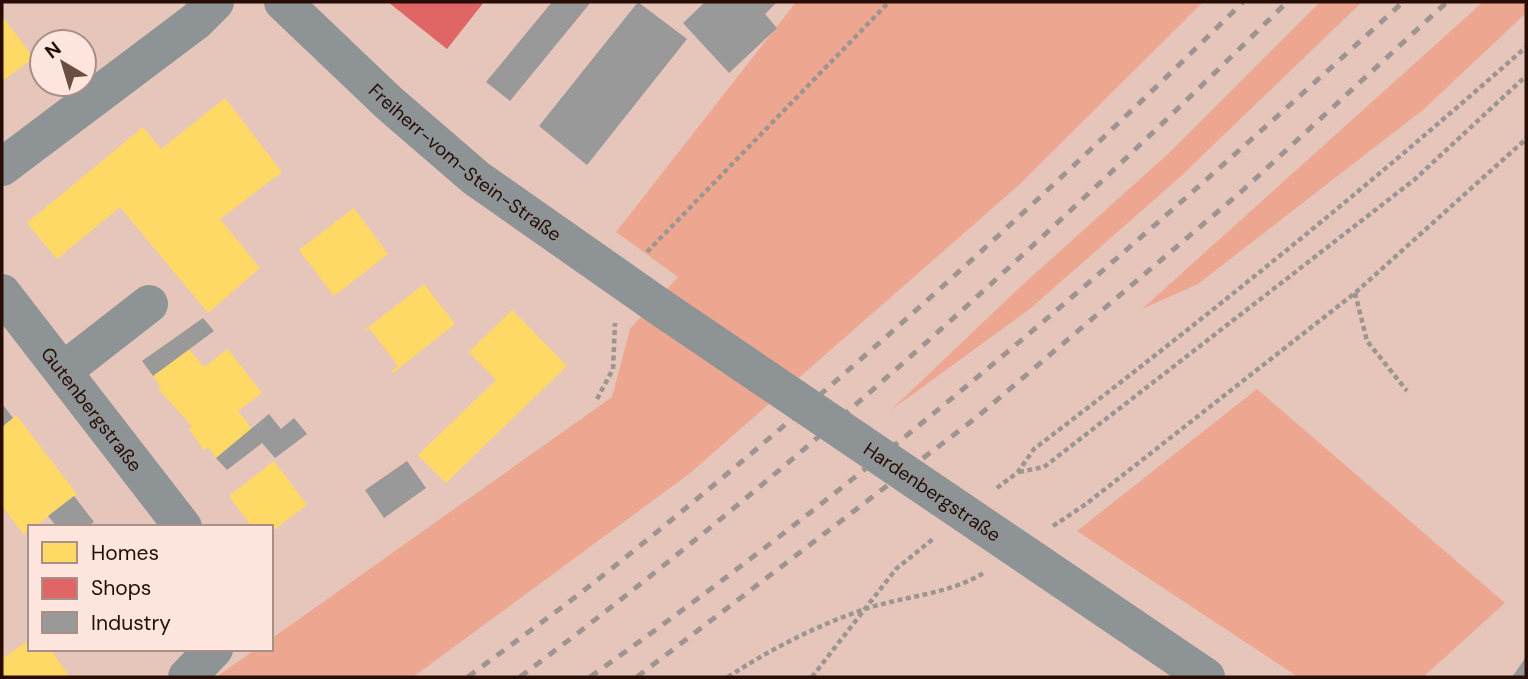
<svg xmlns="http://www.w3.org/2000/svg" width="1528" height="679" font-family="'DM Sans',sans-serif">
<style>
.green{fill:#eda790}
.homes{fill:#ffd966}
.shops{fill:#e06666}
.industry{fill:#999}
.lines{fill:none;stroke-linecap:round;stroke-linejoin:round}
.path{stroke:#9d9591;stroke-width:4.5;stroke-dasharray:5 3.5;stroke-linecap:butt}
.minor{stroke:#8e9495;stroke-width:38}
.rail{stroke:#9f9490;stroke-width:5;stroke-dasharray:9 9;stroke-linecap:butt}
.minor-bridge{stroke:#8e9495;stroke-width:38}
.labels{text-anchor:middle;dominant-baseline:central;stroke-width:7;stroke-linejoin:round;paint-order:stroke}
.street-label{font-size:19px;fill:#270d05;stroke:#fee6de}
</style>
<rect width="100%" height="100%" fill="#e6c5ba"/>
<!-- green -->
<path class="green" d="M796,2h407l-183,182 -331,290 -276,203h-197l40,-28h15v-10l341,-242 18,-68 48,-52 -62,-45z
M1320,2h42l-182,175 -149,131 -140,102 127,-121 151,-136z
M1483,2h43v11l-102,96 -226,175 -56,25z
M1257,389l248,214 -82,74h-125l-221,-146z"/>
<!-- homes -->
<path class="homes" d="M2,16l32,42 -32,23z
M225,98l57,74 -62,47 40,49 -52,45 -88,-106 -63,52 -30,-36 116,-96 18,22z
M354,208l34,46 -54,42 -35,-46z
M424,284l31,40 -62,49 -2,-2 7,-5 -28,-37 -8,3z
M512,310l55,56 -121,117 -28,-28 78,-75 -27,-28z
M189,349l15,18 24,-18 34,44 -24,18 14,18 -36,29 -8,-11 -4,3 -15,-21 3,-3 -34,-37 3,-2 -8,-11z
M16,415l61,79 -42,33h-5l-6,8 -22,-29v-79z
M274,461l33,44 -36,27v-5h-19l-23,-31z
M30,639v10h20l20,28h-68v-18z"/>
<!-- shops -->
<path class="shops" d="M388,2h96l-37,47z"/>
<!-- industry -->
<path class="industry" d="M552,2h39l-81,99 -24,-19z
M638,2l49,37 -100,126 -48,-39z
M705,2h72l-12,12 12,14 -48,45 -46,-50z
M203,318l11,13 -61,45 -11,-15z
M4,406l9,12 -11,9v-19z
M269,414l12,15 13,-11 13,16 -32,24 -13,-15 -35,27 -11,-12z
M407,461l19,27 -42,30 -19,-28z
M74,496l20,26 -7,5h-30l-9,-11z
M1526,657v20h-14z"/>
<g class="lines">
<!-- path -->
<path class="path" d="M647,252l242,-250
M1355,293l12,48 40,50
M597,399l16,-30 2,-46
M1019,472l25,-5 370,-287 112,-104
M997,488l21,-16 16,-23c169,-129 333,-261 492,-402
M1053,526l33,-22 269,-211 171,-154
M728,677c41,-27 88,-51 134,-67 40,-14 87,-15 123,-38
M812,677l84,-108 37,-30"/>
<!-- minor -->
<g class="minor">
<path id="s1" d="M283,2l106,101 87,75 184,129"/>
<path d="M2,167l194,-146 19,-19"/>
<path id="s2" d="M2,293l181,234"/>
<path d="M63,371l86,-67"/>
<path d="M187,677l27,-28"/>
</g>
<!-- rail -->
<path class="rail" d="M468,677c49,-37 100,-73 148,-112 219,-176 428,-366 627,-563
M520,677c272,-204 525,-436 767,-675
M590,677c288,-204 553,-437 813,-675
M637,677l340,-260 265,-226 205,-189"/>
<!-- minor-bridge -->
<path class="minor-bridge" id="s3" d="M660,307l546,370"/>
</g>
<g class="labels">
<!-- street labels -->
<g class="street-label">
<text stroke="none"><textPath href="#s1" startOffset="243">Freiherr-vom-Stein-Straße</textPath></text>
<text stroke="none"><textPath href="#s2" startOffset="147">Gutenbergstraße</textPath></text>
<text stroke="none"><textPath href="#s3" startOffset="329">Hardenbergstraße</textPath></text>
</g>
</g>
<!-- border -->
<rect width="1528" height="679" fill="none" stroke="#270d05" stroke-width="7"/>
<!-- legend -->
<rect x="28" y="525" width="245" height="126" fill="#fee6de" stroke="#a88f87" stroke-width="2"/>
<rect x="42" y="542" width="35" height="21" fill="#ffd966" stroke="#a88f87" stroke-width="2"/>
<text x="91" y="560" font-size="21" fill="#270d05">Homes</text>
<rect x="42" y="578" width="35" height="21" fill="#e06666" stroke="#a88f87" stroke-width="2"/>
<text x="91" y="595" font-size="21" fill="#270d05">Shops</text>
<rect x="42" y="612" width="35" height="21" fill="#999999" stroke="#a88f87" stroke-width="2"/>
<text x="91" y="630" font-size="21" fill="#270d05">Industry</text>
<!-- north arrow -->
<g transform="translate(63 63) rotate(322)"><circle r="33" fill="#fee6de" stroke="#a88f87" stroke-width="2"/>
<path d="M0-5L12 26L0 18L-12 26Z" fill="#6a4d44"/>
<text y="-10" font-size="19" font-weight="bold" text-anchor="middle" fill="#270d05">N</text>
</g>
</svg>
